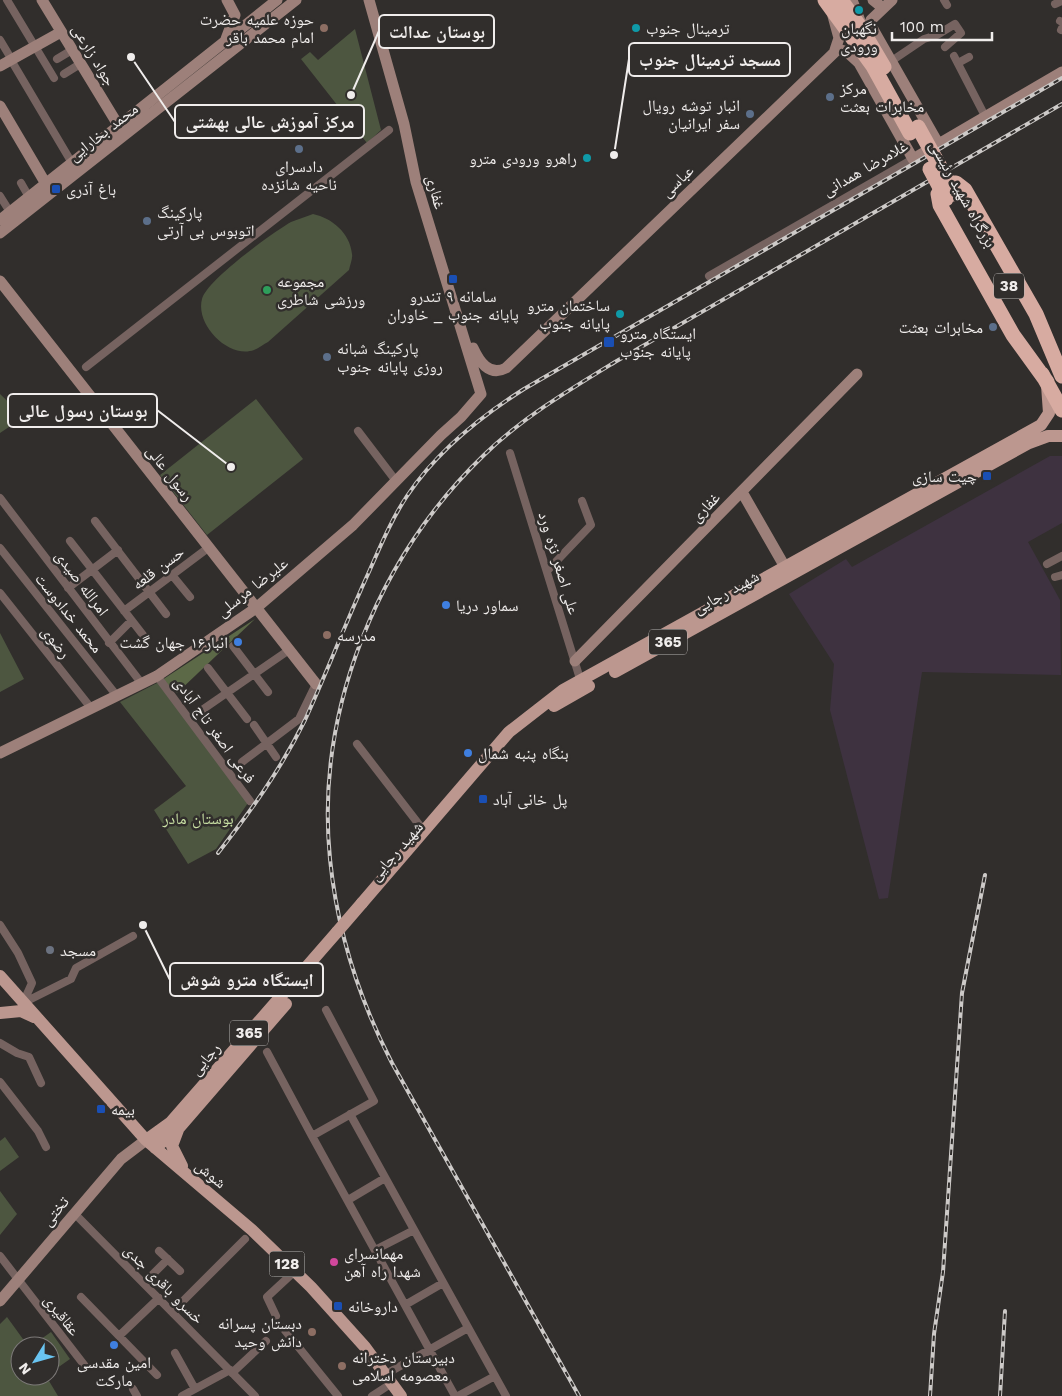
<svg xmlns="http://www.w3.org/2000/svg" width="1062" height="1396" font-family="'Work Sans','Noto Naskh Arabic',sans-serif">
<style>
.industrial{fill:#3e3240}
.green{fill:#4d5640}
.forest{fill:#5c6947}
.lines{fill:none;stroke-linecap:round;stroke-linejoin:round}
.street{stroke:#766360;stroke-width:8}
.secondary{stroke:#9d807a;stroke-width:11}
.primary{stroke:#bc978f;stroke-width:12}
.highway{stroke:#d7aba1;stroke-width:15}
.rail-casing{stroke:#cdcac8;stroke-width:4}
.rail{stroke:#312e2c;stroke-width:2;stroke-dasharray:5.5;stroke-linecap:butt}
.primary-bridge{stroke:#bc978f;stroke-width:12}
.highway-bridge{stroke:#d7aba1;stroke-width:15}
.culture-dot{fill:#0f9aa8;stroke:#312e2c;stroke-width:2}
.education-dot{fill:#8d6e63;stroke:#312e2c;stroke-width:2}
.service-dot{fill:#5c6f8a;stroke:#312e2c;stroke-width:2}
.transit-dot{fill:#1a4fb4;stroke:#312e2c;stroke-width:2}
.leisure-dot{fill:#2e9e5b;stroke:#312e2c;stroke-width:2}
.shop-dot{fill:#3f7fe0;stroke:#312e2c;stroke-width:2}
.worship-dot{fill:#6b7280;stroke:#312e2c;stroke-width:2}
.hotel-dot{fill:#d1479c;stroke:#312e2c;stroke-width:2}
.labels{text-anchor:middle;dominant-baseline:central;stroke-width:5;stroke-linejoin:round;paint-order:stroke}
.shield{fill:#312e2c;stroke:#b7b4b2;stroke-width:1}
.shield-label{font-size:15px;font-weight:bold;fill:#f0edec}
.poi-label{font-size:16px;fill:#f0edec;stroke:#312e2c;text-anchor:start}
.street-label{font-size:16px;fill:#f0edec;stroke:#312e2c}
.park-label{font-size:16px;fill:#cae2a5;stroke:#312e2c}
.leader{fill:none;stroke:#f0edec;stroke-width:2}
.callout-dot{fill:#f0edec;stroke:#312e2c;stroke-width:2}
.callout{fill:#312e2c;stroke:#f0edec;stroke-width:2}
.callout-label{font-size:18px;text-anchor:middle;font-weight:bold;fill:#f0edec}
</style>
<rect width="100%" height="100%" fill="#312e2c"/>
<!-- industrial -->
<path class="industrial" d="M1050,456h12v67l-34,19 32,58 1,75 -139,-3 -34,226 -9,1 -49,-189 4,-46 -45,-70 57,-35 6,8z"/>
<!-- green -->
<path class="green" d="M355,29l26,101 -14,13 -66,-84 9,-7 8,8z
M313,214c19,4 37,19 39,40 1,4 -2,11 -3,16l-81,72c-4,2 -9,6 -14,8 -25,9 -59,-25 -52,-51 5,-19 70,-66 89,-77 7,-3 15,-5 22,-8z
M0,394l24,23 -24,16z
M256,399l47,60 -96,76 -47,-60z
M0,633l24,46 -24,13z
M159,682l89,121 -32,46 -28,15 -34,-54 32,-24 -66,-84z
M5,1137l14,20 -19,14v-30z
M0,1191l17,23 -17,21z
M7,1317l21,29h-8v30h26l12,20h-58v-72z
M51,1332l19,27 -17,12 -3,-4v-21l-16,-2z"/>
<!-- forest -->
<path class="forest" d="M255,619l-78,74 -15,-13z"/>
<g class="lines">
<!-- street -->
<path class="street" d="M7,0l47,78
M944,0l3,5
M1055,4l7,-3
M1060,21l2,1
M1061,30l1,-2
M0,40l12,20
M954,56l31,60
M57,59l15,-9
M11,60l61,103
M890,62l34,-23 13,-4 18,-11 6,9 -16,14
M958,63l11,-6
M64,74l16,-10
M21,183l8,14
M0,196l10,16
M709,276l204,-117
M86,367l303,-237
M358,431l38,50
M510,453l71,229
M0,498l142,186
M95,521l71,93
M70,541l73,94
M0,548l117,148
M1047,564l15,-8
M547,571l44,-46 -9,-24
M172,575l18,22
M1055,577l7,-2
M68,588l50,-38
M0,593l91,115
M124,611l84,-63
M109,643l22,-22
M233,646l35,46
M208,668l39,51
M157,676l93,125
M202,710l87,-60
M254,725l22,32
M357,744l67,87
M242,762l57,-43 17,-35
M0,925l18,28 14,30 -9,20
M23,1003l48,-24 5,-11 57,-32
M326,1010l48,91 -62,35 143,260
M0,1043l17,10 12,4 12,26
M267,1052l45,84
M0,1082l38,49 8,16
M350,1114l156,282
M348,1200l37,-22
M74,1213l181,183
M375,1250l39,-20
M159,1251l21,20
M0,1256l85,110
M144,1283l24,-24
M81,1297l76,78
M405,1305l38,-22
M172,1312l73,-73
M276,1316l-9,-19 28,-26
M283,1328l55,68
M119,1336l40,-38
M175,1353l20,36
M232,1373l34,-32
M386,1374l82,-46
M133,1389l4,7
M182,1396l48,-26
M372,1396l20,-13
M458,1396l37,-20"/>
<!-- secondary -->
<path class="secondary" d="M42,0l81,133
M852,0l8,21
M873,0l10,8
M892,0l-21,20 -1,4 69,121
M833,16l6,22 -4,12
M226,39l9,-24 -8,-15
M0,66l61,-34
M0,106l46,78
M0,220l277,-220
M0,233l296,-233
M0,281l316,403
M473,348c6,13 16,29 33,20l332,-319 9,3 12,11 54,96 149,-87
M742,492l43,75
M575,661l282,-287
M0,753l157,-77 99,-68 97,-83 88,-90 20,-18 20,-23 -65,-212 -12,-58 -35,-124
M0,1301l121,-142 25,-19"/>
<!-- primary -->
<path class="primary" d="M615,672l414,-229 19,-7h14
M554,706l35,-20
M362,903l147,-171 54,-42 478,-265 8,-12 -2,-28
M0,976l146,164 106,90 59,57 54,60 36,49
M0,1013l21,-2 13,6
M178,1130l-6,16 10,20
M146,1140l25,-18 166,-190
M155,1148l23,-19 108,-125"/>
<!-- highway -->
<path class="highway" d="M825,0l48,66 37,67
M841,0l20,28 23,39
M1042,374l20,36
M1047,382l-34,-47 -73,-130 -2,-11 7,-9 11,-2 9,7 71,124 26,62"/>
<defs>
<path id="rail" d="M218,853c33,-42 63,-84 87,-133 22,-48 41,-98 63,-146 12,-27 23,-54 39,-78 30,-45 73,-79 117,-107l538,-311
M579,1396l-187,-333c-33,-64 -55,-133 -62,-204 -15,-148 48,-302 154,-404 38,-37 85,-65 131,-93l447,-258
M930,1396l4,-62 9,-62 19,-279 23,-118
M1000,1396l5,-85"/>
</defs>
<!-- rail casing -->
<use href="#rail" class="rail-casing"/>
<!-- rail -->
<use href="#rail" class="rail"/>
<!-- primary-bridge -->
<path class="primary-bridge" d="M337,932l25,-29"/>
<!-- highway-bridge -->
<path class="highway-bridge" d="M918,127l37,67
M930,169l16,30"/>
</g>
<!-- markers -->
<g class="culture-dot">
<circle cx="859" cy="10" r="5"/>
<circle cx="636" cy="28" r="5"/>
<circle cx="587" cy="158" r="5"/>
<circle cx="620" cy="314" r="5"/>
</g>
<g class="education-dot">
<circle cx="324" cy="28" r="5"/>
<circle cx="327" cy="635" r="5"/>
<circle cx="312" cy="1332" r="5"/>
<circle cx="342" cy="1366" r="5"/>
</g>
<g class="service-dot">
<circle cx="830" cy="97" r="5"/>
<circle cx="750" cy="114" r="5"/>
<circle cx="299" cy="149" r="5"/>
<circle cx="147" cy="221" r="5"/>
<circle cx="993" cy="327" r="5"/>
<circle cx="327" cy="357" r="5"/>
</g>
<g class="transit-dot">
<rect x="51" y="184" width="10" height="10" rx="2.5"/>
<rect x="448" y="274" width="10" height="10" rx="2.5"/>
<rect x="603" y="336" width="12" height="12" rx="2.5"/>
<rect x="982" y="471" width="10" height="10" rx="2.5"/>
<rect x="478" y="794" width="10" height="10" rx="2.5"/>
<rect x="96" y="1104" width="10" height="10" rx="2.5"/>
<rect x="333" y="1301" width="10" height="10" rx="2.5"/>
</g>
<circle class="leisure-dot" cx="267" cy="290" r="5"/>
<g class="shop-dot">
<circle cx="446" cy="605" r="5"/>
<circle cx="238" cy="642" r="5"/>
<circle cx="468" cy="753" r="5"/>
<circle cx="114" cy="1345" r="5"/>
</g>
<circle class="worship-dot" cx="50" cy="950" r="5"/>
<circle class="hotel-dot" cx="334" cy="1262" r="5"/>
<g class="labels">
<!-- shield labels -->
<g class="shield">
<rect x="994" y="273.5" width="30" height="25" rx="4"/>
<rect x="649" y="629.5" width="38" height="25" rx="4"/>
<rect x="230" y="1020.5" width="38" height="25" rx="4"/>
<rect x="269.5" y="1251.5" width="35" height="25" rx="4"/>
</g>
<g class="shield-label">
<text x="1009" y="286">38</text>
<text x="668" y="642">365</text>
<text x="249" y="1033">365</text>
<text x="287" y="1264">128</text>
</g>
<!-- poi labels -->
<g class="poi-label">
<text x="314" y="19" text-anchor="end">حوزه علمیه حضرت<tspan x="314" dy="18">امام محمد باقر</tspan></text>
<text x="646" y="28">ترمینال جنوب</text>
<text x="859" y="28" text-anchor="middle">نگهبان<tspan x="859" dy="18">ورودی</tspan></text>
<text x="840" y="88">مرکز<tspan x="840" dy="18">مخابرات بعثت</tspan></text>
<text x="740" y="105" text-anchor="end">انبار توشه رویال<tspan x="740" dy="18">سفر ایرانیان</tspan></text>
<text x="577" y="158" text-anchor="end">راهرو ورودی مترو</text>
<text x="299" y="166" text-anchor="middle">دادسرای<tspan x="299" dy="18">ناحیه شانزده</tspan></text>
<text x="66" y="189">باغ آذری</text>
<text x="157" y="212">پارکینگ<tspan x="157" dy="18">اتوبوس بی آرتی</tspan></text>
<text x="277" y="281">مجموعه<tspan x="277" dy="18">ورزشی شاطری</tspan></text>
<text x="453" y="296" text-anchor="middle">سامانه ۹ تندرو<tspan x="453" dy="18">پایانه جنوب _ خاوران</tspan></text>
<text x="610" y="305" text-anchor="end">ساختمان مترو<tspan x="610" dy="18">پایانه جنوب</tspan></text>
<text x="983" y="327" text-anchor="end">مخابرات بعثت</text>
<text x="620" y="333">ایستگاه مترو<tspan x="620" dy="18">پایانه جنوب</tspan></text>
<text x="337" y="348">پارکینگ شبانه<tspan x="337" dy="18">روزی پایانه جنوب</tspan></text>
<text x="977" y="476" text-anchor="end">چیت سازی</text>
<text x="456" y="605">سماور دریا</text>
<text x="337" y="635">مدرسه</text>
<text x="228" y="642" text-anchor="end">انبار۱۶ جهان گشت</text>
<text x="478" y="753">بنگاه پنبه شمال</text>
<text x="493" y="799">پل خانی آباد</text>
<text x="60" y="950">مسجد</text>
<text x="111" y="1109">بیمه</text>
<text x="344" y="1253">مهمانسرای<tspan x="344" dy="18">شهدا راه آهن</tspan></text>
<text x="348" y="1306">داروخانه</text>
<text x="302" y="1323" text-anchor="end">دبستان پسرانه<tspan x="302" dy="18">دانش وحید</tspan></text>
<text x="352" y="1357">دبیرستان دخترانه<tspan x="352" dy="18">معصومه اسلامی</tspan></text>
<text x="114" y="1362" text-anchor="middle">امین مقدسی<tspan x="114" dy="18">مارکت</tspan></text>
</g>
<!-- street labels -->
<g class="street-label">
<text transform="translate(94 55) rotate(59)">جواد زارعی</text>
<text transform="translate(103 132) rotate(-38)">محمد بخارایی</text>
<text transform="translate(865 168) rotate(-30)">غلامرضا همدانی</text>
<text transform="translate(677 181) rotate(-44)">عباسی</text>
<text transform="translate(436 192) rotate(75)">غفاری</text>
<text transform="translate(963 194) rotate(61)">بزرگراه شهید رئیسی</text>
<text transform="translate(170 473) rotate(52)">رسول عالی</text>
<text transform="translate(705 507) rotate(-46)">غفاری</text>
<text transform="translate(559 563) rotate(73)">علی اصغر نژه ورد</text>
<text transform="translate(158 568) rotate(-37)">حسن قلعه</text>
<text transform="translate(82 583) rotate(53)">امرالله صیدی</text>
<text transform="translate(252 587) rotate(-38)">علیرضا مرسلی</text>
<text transform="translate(726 592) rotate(-29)">شهید رجایی</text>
<text transform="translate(69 613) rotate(51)">محمد خدادوست</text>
<text transform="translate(56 642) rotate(52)">رضوی</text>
<text transform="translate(215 730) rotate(54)">فرعی اصغر تاج آبادی</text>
<text transform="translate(396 851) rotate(-49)">شهید رجایی</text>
<text transform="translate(205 1059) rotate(-49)">رجایی</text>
<text transform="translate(211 1174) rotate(40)">شوش</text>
<text transform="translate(55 1211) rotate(-50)">تختی</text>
<text transform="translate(164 1284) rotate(45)">خسرو باقری جدی</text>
<text transform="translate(62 1315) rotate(52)">عقاقیری</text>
</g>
<!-- park labels -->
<g class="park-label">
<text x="198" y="818">بوستان مادر</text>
</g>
</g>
<!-- callouts -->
<path class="leader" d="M351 95L379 31M614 155L629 59M131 57L175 122M231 467L157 410M143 925L170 980"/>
<g class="callout-dot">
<circle cx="351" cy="95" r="5"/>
<circle cx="614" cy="155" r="5"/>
<circle cx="131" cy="57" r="5"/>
<circle cx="231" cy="467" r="5"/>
<circle cx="143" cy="925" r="5"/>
</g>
<g class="callout">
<rect x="379" y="15" width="115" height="33" rx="5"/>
<rect x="629" y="43" width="161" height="33" rx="5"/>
<rect x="175" y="105" width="189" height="33" rx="5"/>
<rect x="8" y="394" width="149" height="33" rx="5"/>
<rect x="170" y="963" width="153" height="33" rx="5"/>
</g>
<g class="callout-label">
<text x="437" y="38">بوستان عدالت</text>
<text x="710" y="66">مسجد ترمینال جنوب</text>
<text x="270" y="128">مرکز آموزش عالی بهشتی</text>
<text x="83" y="417">بوستان رسول عالی</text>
<text x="247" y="986">ایستگاه مترو شوش</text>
</g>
<!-- north arrow -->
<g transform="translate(35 1361) rotate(233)"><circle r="24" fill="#312e2c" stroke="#7d7a79"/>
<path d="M0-4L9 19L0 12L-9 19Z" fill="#69c4f1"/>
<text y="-8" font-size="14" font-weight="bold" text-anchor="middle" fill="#f0edec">N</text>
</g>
<!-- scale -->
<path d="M892 32v8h100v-8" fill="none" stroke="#f0edec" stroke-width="2.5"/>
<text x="900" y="32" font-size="15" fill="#f0edec" stroke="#312e2c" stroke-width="4" paint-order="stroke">100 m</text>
</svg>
